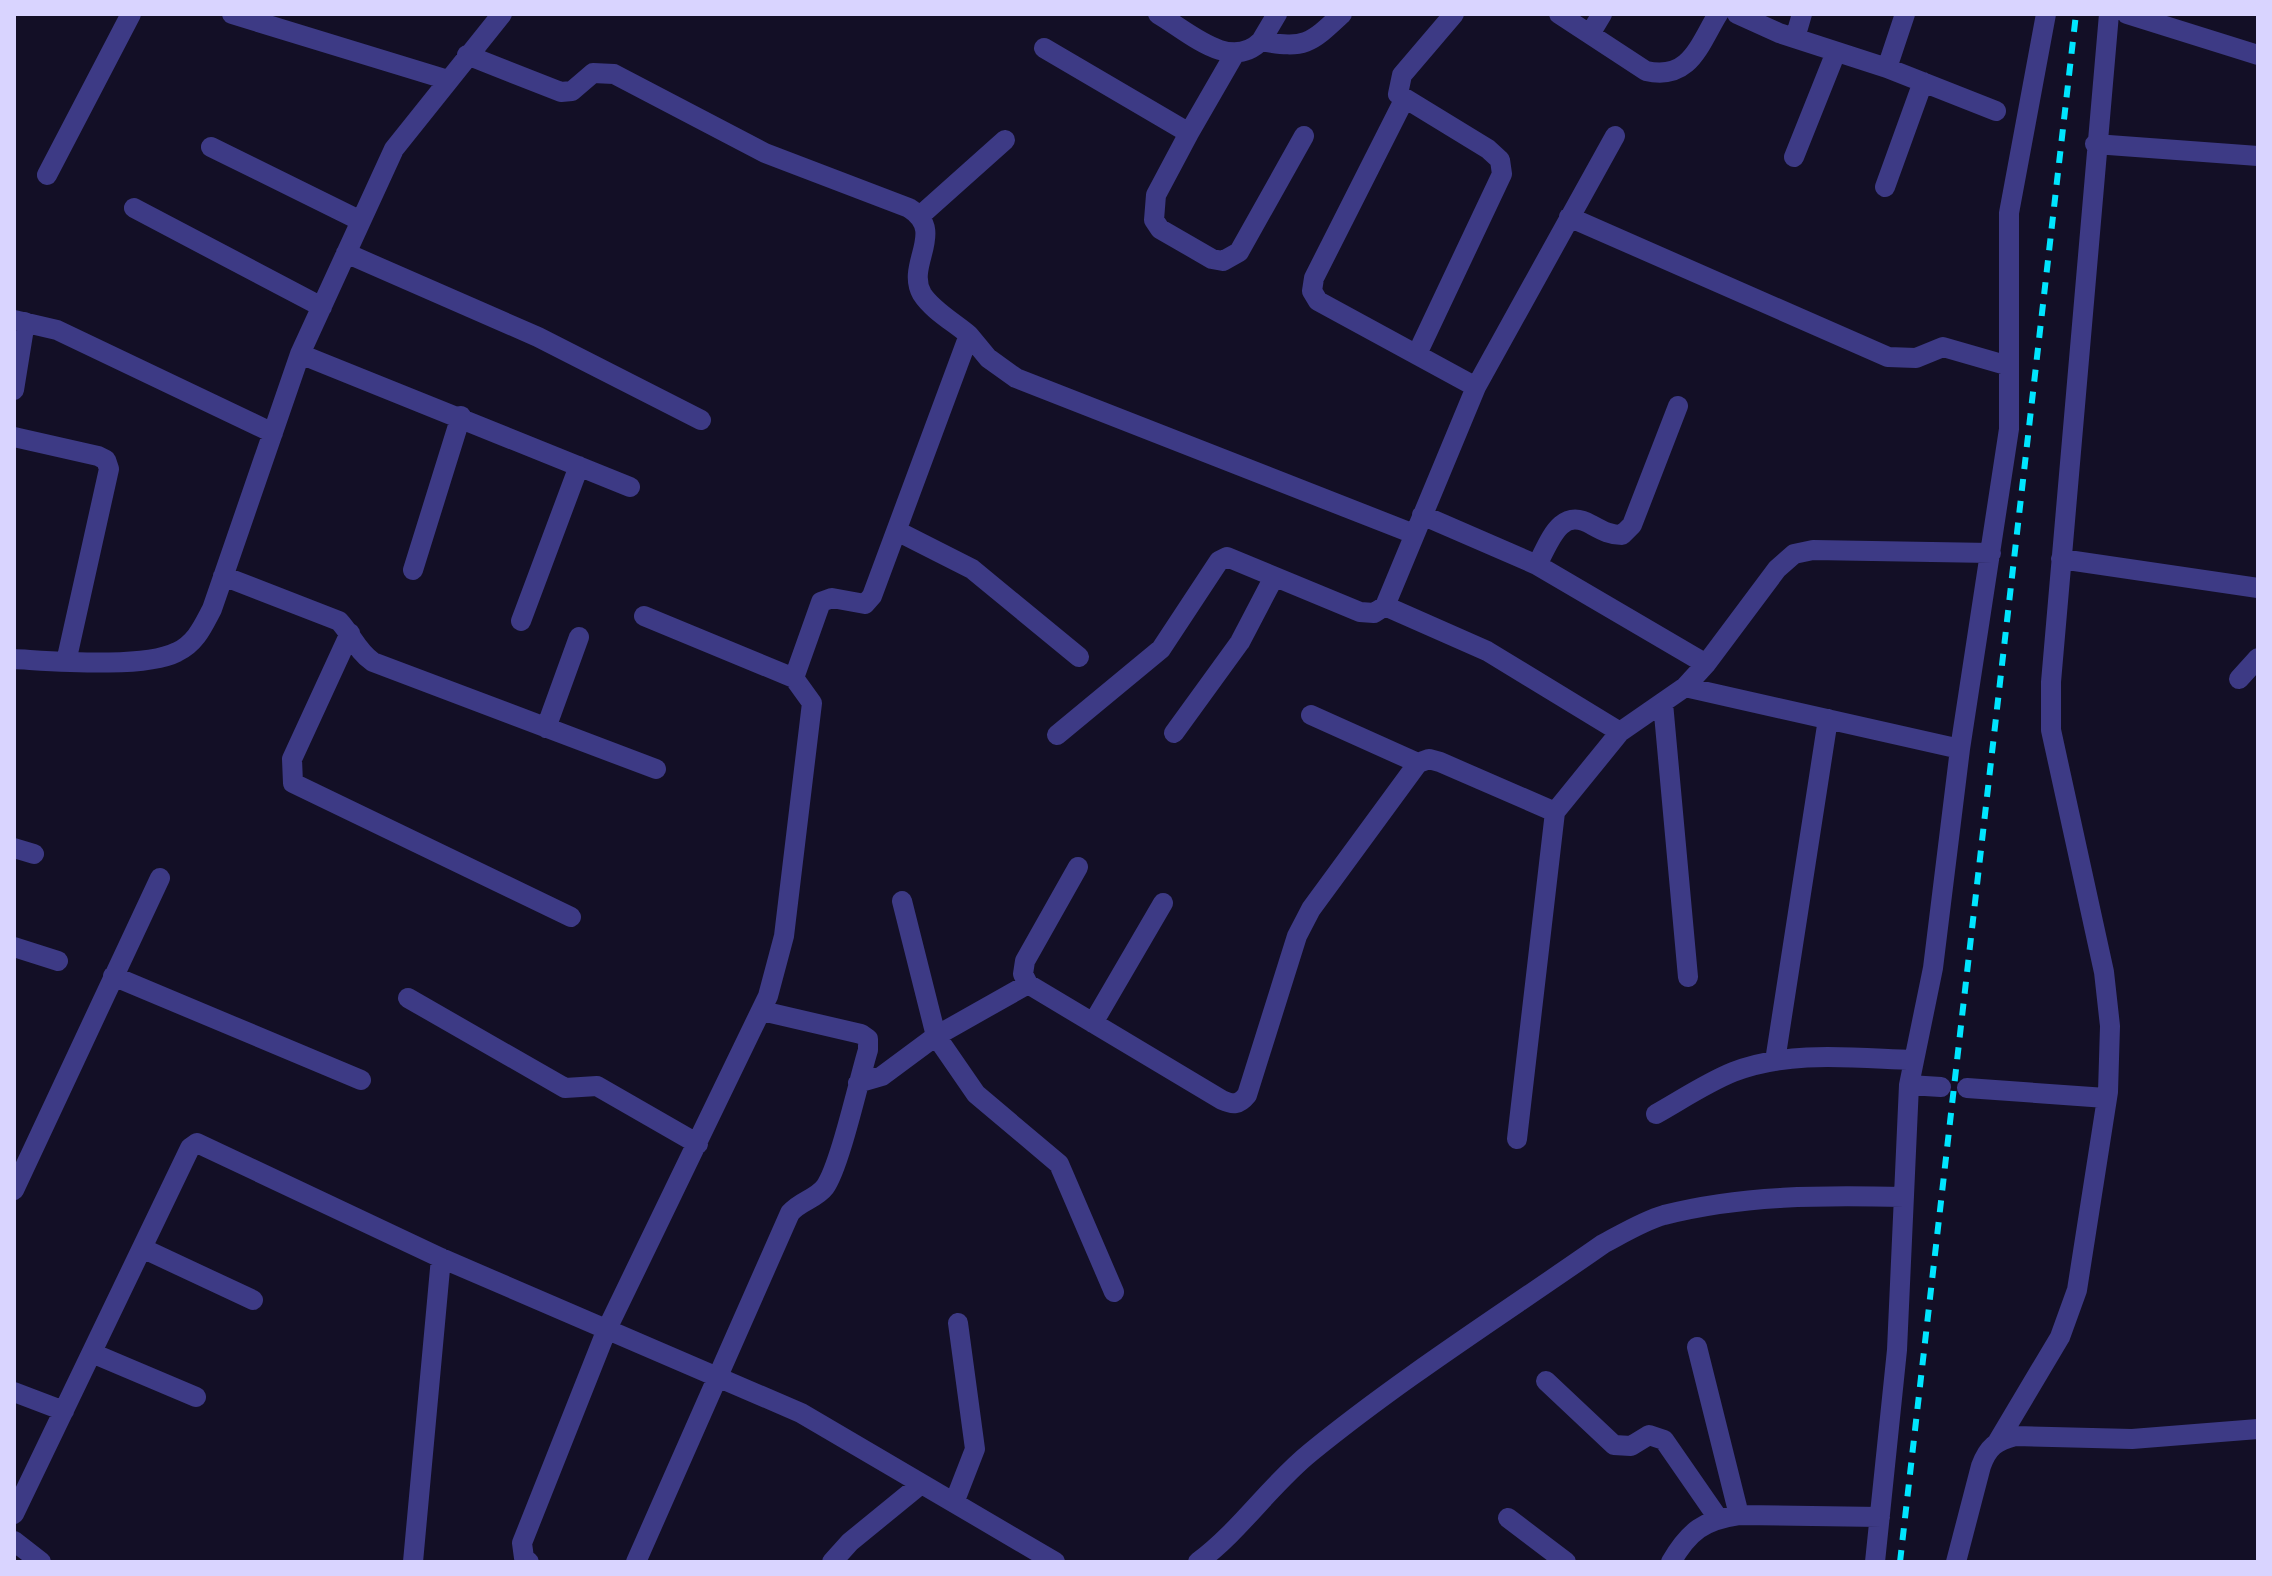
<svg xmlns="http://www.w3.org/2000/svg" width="2272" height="1576" font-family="'Sofia Sans Condensed',sans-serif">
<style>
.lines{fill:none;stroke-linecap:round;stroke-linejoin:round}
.minor{stroke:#3d3a85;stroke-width:20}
.rail{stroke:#00e5ff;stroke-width:6;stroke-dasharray:12 10;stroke-linecap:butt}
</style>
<rect width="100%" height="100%" fill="#130f26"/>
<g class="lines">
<!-- minor -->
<path class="minor" d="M232,14l216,66
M1158,14c31,18 72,58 103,27
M1277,14l-16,27c44,8 49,3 81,-27
M1559,14l87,57c44,10 53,-26 72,-57
M1737,14l42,19 108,35 109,43
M2127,14l131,41
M1590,34l12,-20
M1795,38l7,-24
M1044,48l145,85 45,-78
M467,55l94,37 11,-1 21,-18 21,1 151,79 144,55c38,24 -4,56 13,86 10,16 33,29 47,41
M1887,68l18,-54
M1404,100l-90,178 -2,13 6,10 158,86
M1189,133l-33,62 -2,25 6,9 52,30 11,2 16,-9 65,-116
M2095,144l163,12
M211,147l150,74
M1794,157l42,-105
M47,175l84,-161
M1885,187l38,-105
M134,208l188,99
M921,215l84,-75
M1569,217l319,140 28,1 27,-11 66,19
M346,253l192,84 163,83
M14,320l43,10 216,103
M300,354l330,133
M1417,354l85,-180 -2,-14 -12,-11 -90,-55 4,-19 52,-61
M14,390l11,-68
M14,437l84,19 8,4 3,9 -43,193
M1422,515l115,50 169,99
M897,531l75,38 107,88
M2061,559l197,29
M1537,565c13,-24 23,-59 55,-40 11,6 18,10 30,10l10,-10 46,-119
M413,570l48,-154
M223,576l116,45c13,14 18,30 34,41l283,107
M1385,606l102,45 133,81
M521,621l58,-155
M350,633l-58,126 1,24 278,134
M14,659c39,2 130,10 163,-7 19,-9 26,-26 35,-43l88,-255 94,-205 108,-135
M794,678l27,-76 11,-4 33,6 7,-8 97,-261 19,23 28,20 398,156
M2239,679l19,-21
M1685,687l275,62
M1663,703l25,274
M1311,715l107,48
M546,728l33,-91
M1174,733l66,-91 34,-65
M1057,735l104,-86 58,-88 8,-4 133,55 14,1 11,-7 91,-219 139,-251
M14,848l20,6
M902,901l34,135 40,58 83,70 55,128
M14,947l44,14
M113,976l248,104
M1028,984l-5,-10 2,-13 53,-94
M408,998l157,90 32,-2 101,58
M1093,1023l70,-120
M1775,1061l53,-342
M858,1083l24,-7 54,-40 92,-52 194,116c11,5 17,5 25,-5l50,-159 14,-27 107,-146 11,-4 11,3 115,50
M1909,1085l32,2
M1967,1088l139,10
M1656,1114c25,-14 50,-31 77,-42 57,-22 120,-14 180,-12
M1517,1139l38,-327 65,-80 65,-45 21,-23 71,-95 17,-15 19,-4 178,3
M14,1190l146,-312
M142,1248l111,52
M1697,1347l42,168
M92,1353l104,44
M1546,1381l68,64 17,1 18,-11 15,5 54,78
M14,1392l50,19
M1998,1441l62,-104 17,-47 31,-198 2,-66 -6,-54 -53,-242v-48l58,-668
M954,1503l21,-54 -17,-126
M14,1514l176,-366 7,-5 244,115 360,155 254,149
M1508,1518l58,44
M14,1541l27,21
M413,1562l28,-304
M529,1562l-5,-4 -2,-15 85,-214 161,-333 16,-60 28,-233 -18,-25 -150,-62
M636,1562l154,-349c10,-12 26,-14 35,-26 15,-21 34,-108 43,-137v-11l-7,-5 -99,-23
M832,1562l18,-20 71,-58
M1198,1562c43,-32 72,-77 113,-110 92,-75 195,-140 292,-208 19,-10 40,-23 61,-29 78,-20 160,-20 240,-18
M1671,1562c18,-31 33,-42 68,-47l141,2
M1875,1562l22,-212 12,-265 24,-117 27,-219 49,-320v-216l37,-199
M1956,1562l25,-96c7,-19 15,-25 34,-30l117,3 126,-10"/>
<!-- rail -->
<path class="rail" d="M1900,1562l176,-1548"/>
</g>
<!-- border -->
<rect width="2272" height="1576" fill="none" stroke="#d9d4ff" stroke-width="32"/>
</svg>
